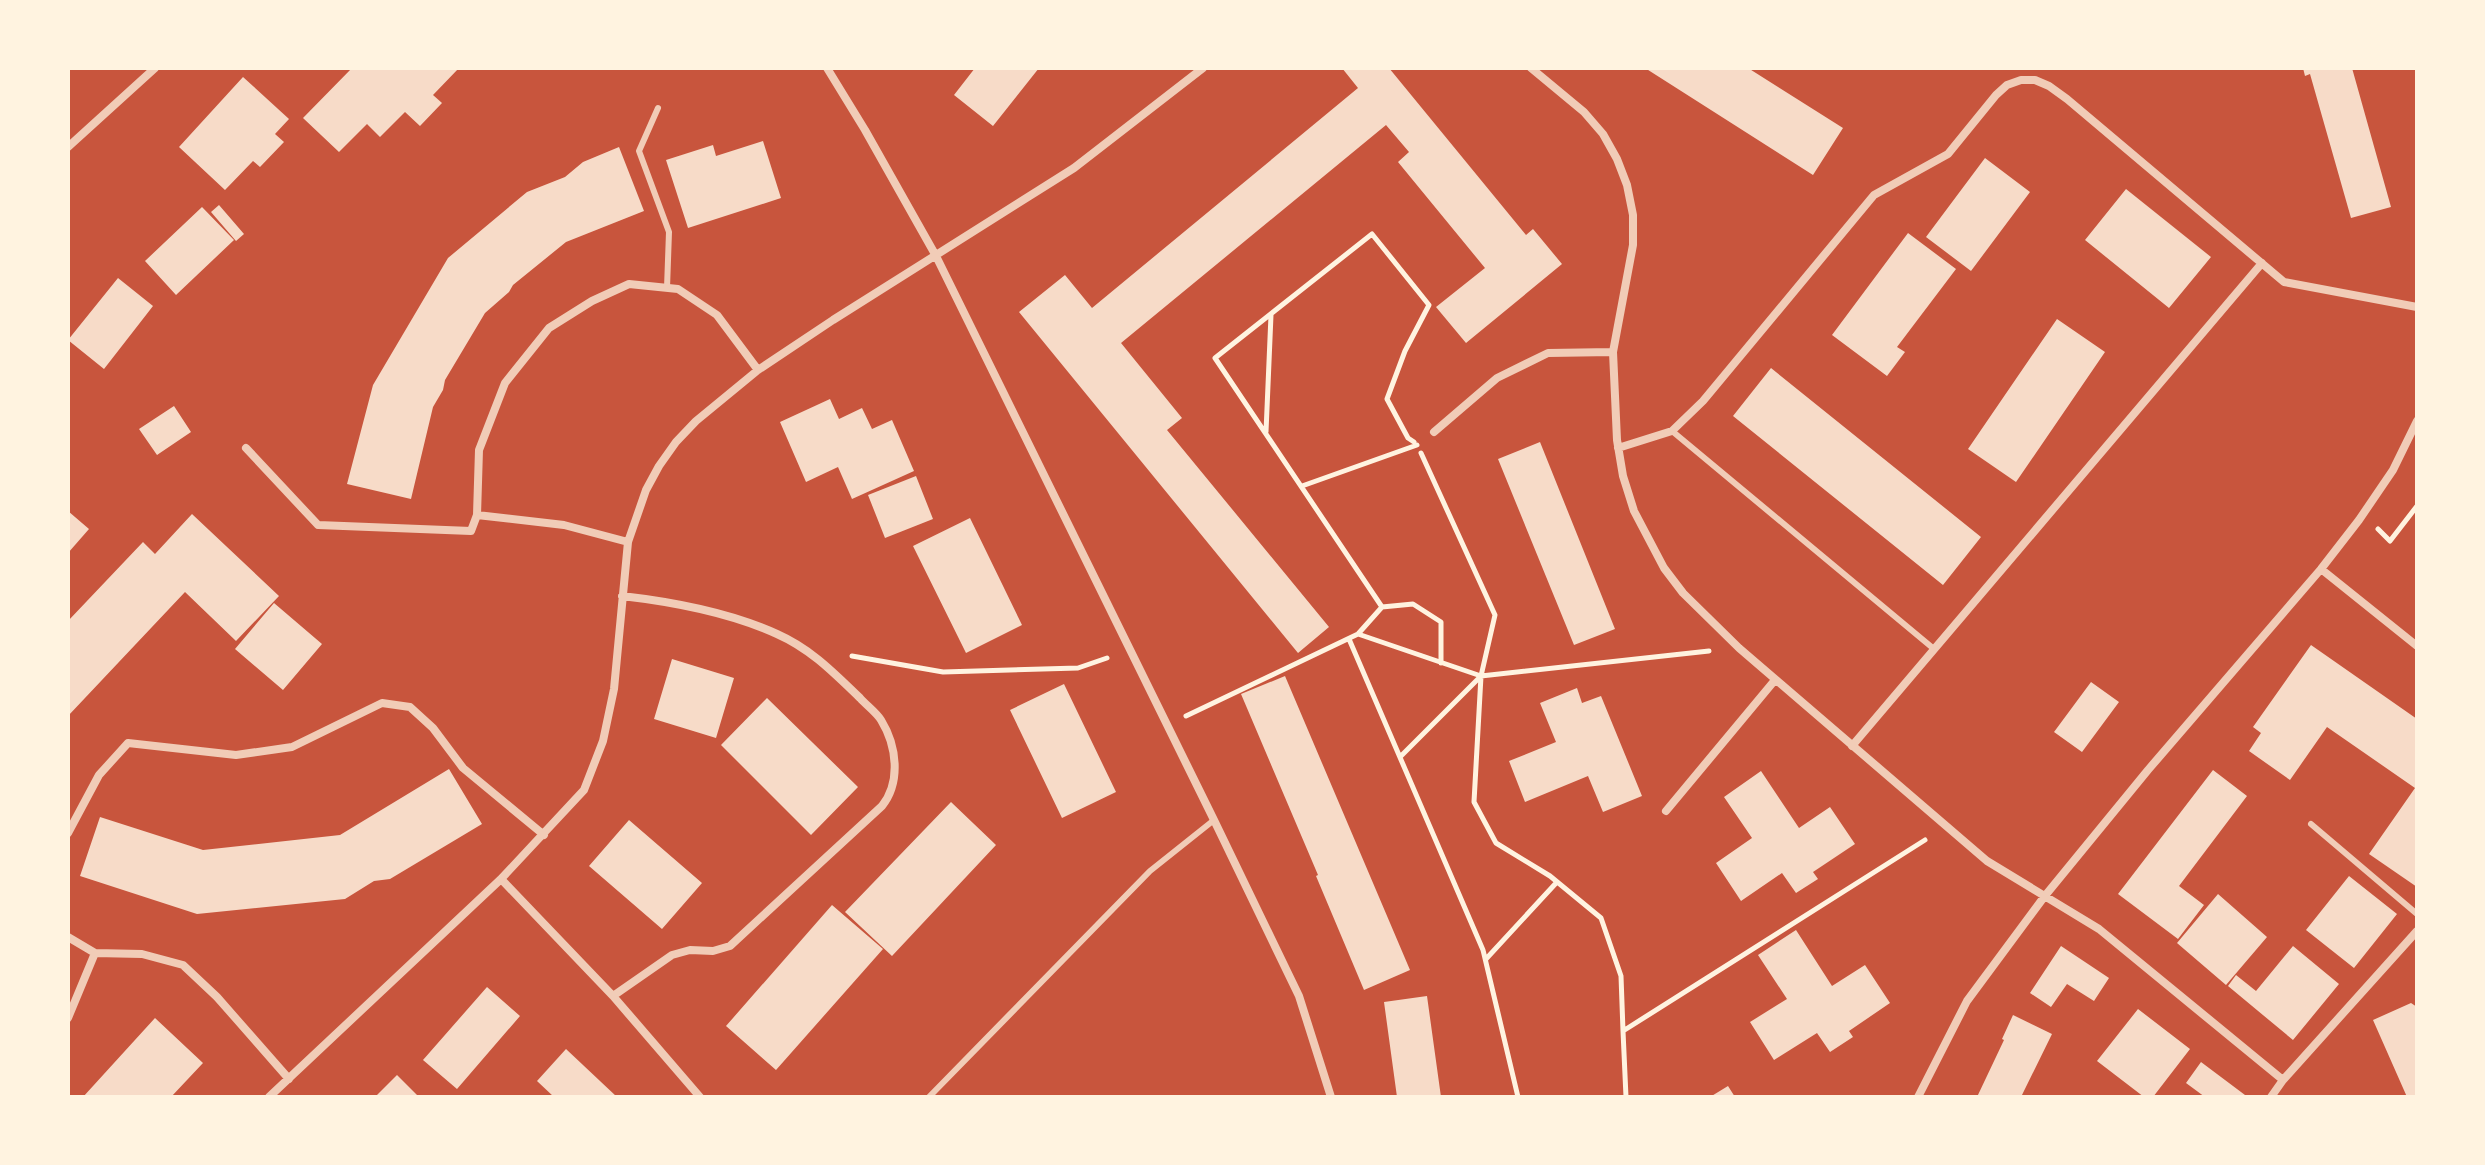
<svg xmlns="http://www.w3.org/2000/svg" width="2485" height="1165" font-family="Overpass,sans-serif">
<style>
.building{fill:#f7dbc8}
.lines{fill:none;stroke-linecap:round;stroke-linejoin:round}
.path{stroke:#fff3e0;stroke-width:5}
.service{stroke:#f1ccb7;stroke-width:6}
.minor{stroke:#f1ccb7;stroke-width:8}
</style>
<rect width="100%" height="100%" fill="#c8553d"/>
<!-- building -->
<path class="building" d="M352,68h107l-26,27 9,8 -22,23 -15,-14 -25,25 -13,-13 -28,28 -36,-34z
M975,68h64l-46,58 -39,-31z
M1342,68h47l137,167 7,-6 29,35 -96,79 -30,-36 49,-39 -87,-106 11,-10 -23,-27 -265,218 61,75 -15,12 162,197 -31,26 -279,-341 46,-37 27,33 266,-220z
M1645,68h103l95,60 -30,47z
M2303,68h49l39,139 -40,11 -41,-144 -5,2z
M243,77l46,42 -14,15 9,8 -24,25 -7,-6 -28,29 -46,-43z
M763,141l18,57 -93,30 -22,-68 47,-15 3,11z
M619,147l25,64 -78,31 -53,43 -4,7 -24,21 -40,67 -2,10 -10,17 -22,92 -64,-15 26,-99 75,-127 79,-66 38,-15 18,-15z
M1985,158l45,34 -59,79 -45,-34z
M2126,189l85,68 -42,51 -84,-68z
M219,205l25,29 -8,7 -25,-29z
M202,207l32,33 -58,55 -31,-34z
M1908,233l48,36 -59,78 8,5 -18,24 -55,-41z
M118,278l35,28 -49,63 -36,-29z
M2057,319l48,33 -89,130 -48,-33z
M1771,368l210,169 -38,48 -210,-169z
M830,399l9,20 23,-11 10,21 20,-9 22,51 -62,28 -14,-32 -32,15 -26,-60z
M174,406l17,26 -34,23 -18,-26z
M1540,442l75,187 -41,16 -76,-186z
M916,476l17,43 -48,19 -17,-43z
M68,511l21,18 -21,24z
M192,514l87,82 -43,45 -51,-49 -117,124v-95l75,-79 12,12z
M970,518l52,107 -56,28 -53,-107z
M274,603l48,41 -39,46 -48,-41z
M2311,645l106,74v168l-48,-33 46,-66 -88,-61 -37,53 -41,-29 12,-18 -8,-6z
M672,659l62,19 -18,60 -62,-19z
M1285,676l125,294 -46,20 -48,-114 2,-1 -77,-181z
M2091,682l28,20 -37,50 -28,-20z
M1064,684l52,108 -54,26 -52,-108z
M1577,688l5,15 19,-7 41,100 -39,16 -15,-36 -63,26 -16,-41 47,-19 -16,-39z
M767,698l91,89 -47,48 -90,-90z
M449,769l33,55 -92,55 -16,2 -29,18 -148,15 -117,-38 20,-59 103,33 137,-15z
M2213,770l34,26 -68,90 25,19 -26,34 -60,-45z
M1761,771l38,57 31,-21 25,37 -42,28 5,7 -22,14 -14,-20 -41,28 -25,-38 36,-25 -28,-41z
M951,802l45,43 -104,111 -47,-44z
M629,820l73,63 -40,46 -73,-63z
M2349,876l48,38 -43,54 -48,-38z
M2218,894l49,43 -41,48 -49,-42z
M832,905l51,44 -107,121 -50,-44z
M1796,930l36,56 33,-21 25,38 -41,28 4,6 -23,15 -13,-19 -43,27 -24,-38 37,-23 -29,-44z
M2061,946l48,32 -15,23 -27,-17 -16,23 -21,-14z
M2293,946l46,38 -46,56 -65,-54 8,-11 20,16z
M487,987l33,29 -63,73 -34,-29z
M1427,996l14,101h-44l-13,-95z
M2411,1003l6,4v90h-10l-34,-77z
M2138,1009l52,40 -37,48h-9l-47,-36z
M2013,1015l39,19 -31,63h-44l27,-57 -2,-1z
M155,1018l48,45 -32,34h-88z
M566,1049l51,48h-63l-17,-16z
M2201,1062l44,33 -2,2h-38l-19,-14z
M397,1075l22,22h-44z
M1728,1086l7,11h-25z"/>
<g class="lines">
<!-- path -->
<path class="path" d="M1266,432l5,-117
M1421,453l74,162 -14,61 -7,126 22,41 54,33 51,42 20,58 2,55
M1302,486l115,-41
M2378,529l12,12 27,-35
M1382,607l31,-3 28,18v41
M1358,634l24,-27 -167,-249 157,-124 57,71 -24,46 -18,48 21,39 6,4
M1349,639l134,311 35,147
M852,656l91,16 135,-4 29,-10
M1186,716l172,-82 123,42 228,-25
M1400,757l80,-80
M1486,959l71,-77
M1626,1097l-3,-66 302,-191"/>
<!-- service -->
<path class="service" d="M658,108l-19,43 30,81 -2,56
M1672,431l262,218
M2311,824l106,90
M929,1097l221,-226 64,-51"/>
<!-- minor -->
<path class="minor" d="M827,68l38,62 71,126 278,564 85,176 32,101
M1531,68l53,44 19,22 14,25 10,26 6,30v30l-20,107 4,88 6,36 11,35 30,57 19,25 56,55 248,213 112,68 184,151
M68,147l87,-79
M1434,432l63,-54 51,-25 65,-1
M246,448l72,77 153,6 6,-16 87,10 64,17
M1618,448l54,-17 31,-30 171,-206 74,-41 48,-59 11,-10 14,-5h14l14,6 18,13 217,183 133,25
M477,515l2,-65 26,-67 44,-55 43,-27 37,-17 49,5 39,26 41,55
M2321,569l96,77
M1852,746l410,-483
M1666,811l109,-131
M68,833l31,-58 29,-32 108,12 56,-8 90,-44 28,4 23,21 30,40 81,67
M501,879l112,117 87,101
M68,937l27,16 47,1 41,11 34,32 72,82
M613,996l59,-41 18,-5 23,1 17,-5 152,-140c19,-24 15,-60 -1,-86 -5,-8 -15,-15 -21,-22 -26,-25 -49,-49 -83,-64 -48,-22 -103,-32 -155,-38
M68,1018l27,-65
M269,1097l232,-218 83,-89 19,-49 11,-52 14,-147 18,-52 13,-24 17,-24 20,-21 62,-51 75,-50 241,-152 129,-100
M1918,1097l49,-96 77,-104 104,-127 173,-201 38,-49 34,-50 24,-49
M2271,1097l12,-17 134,-149"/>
</g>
<!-- border -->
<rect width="2485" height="1165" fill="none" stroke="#fff3e0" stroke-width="140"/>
</svg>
